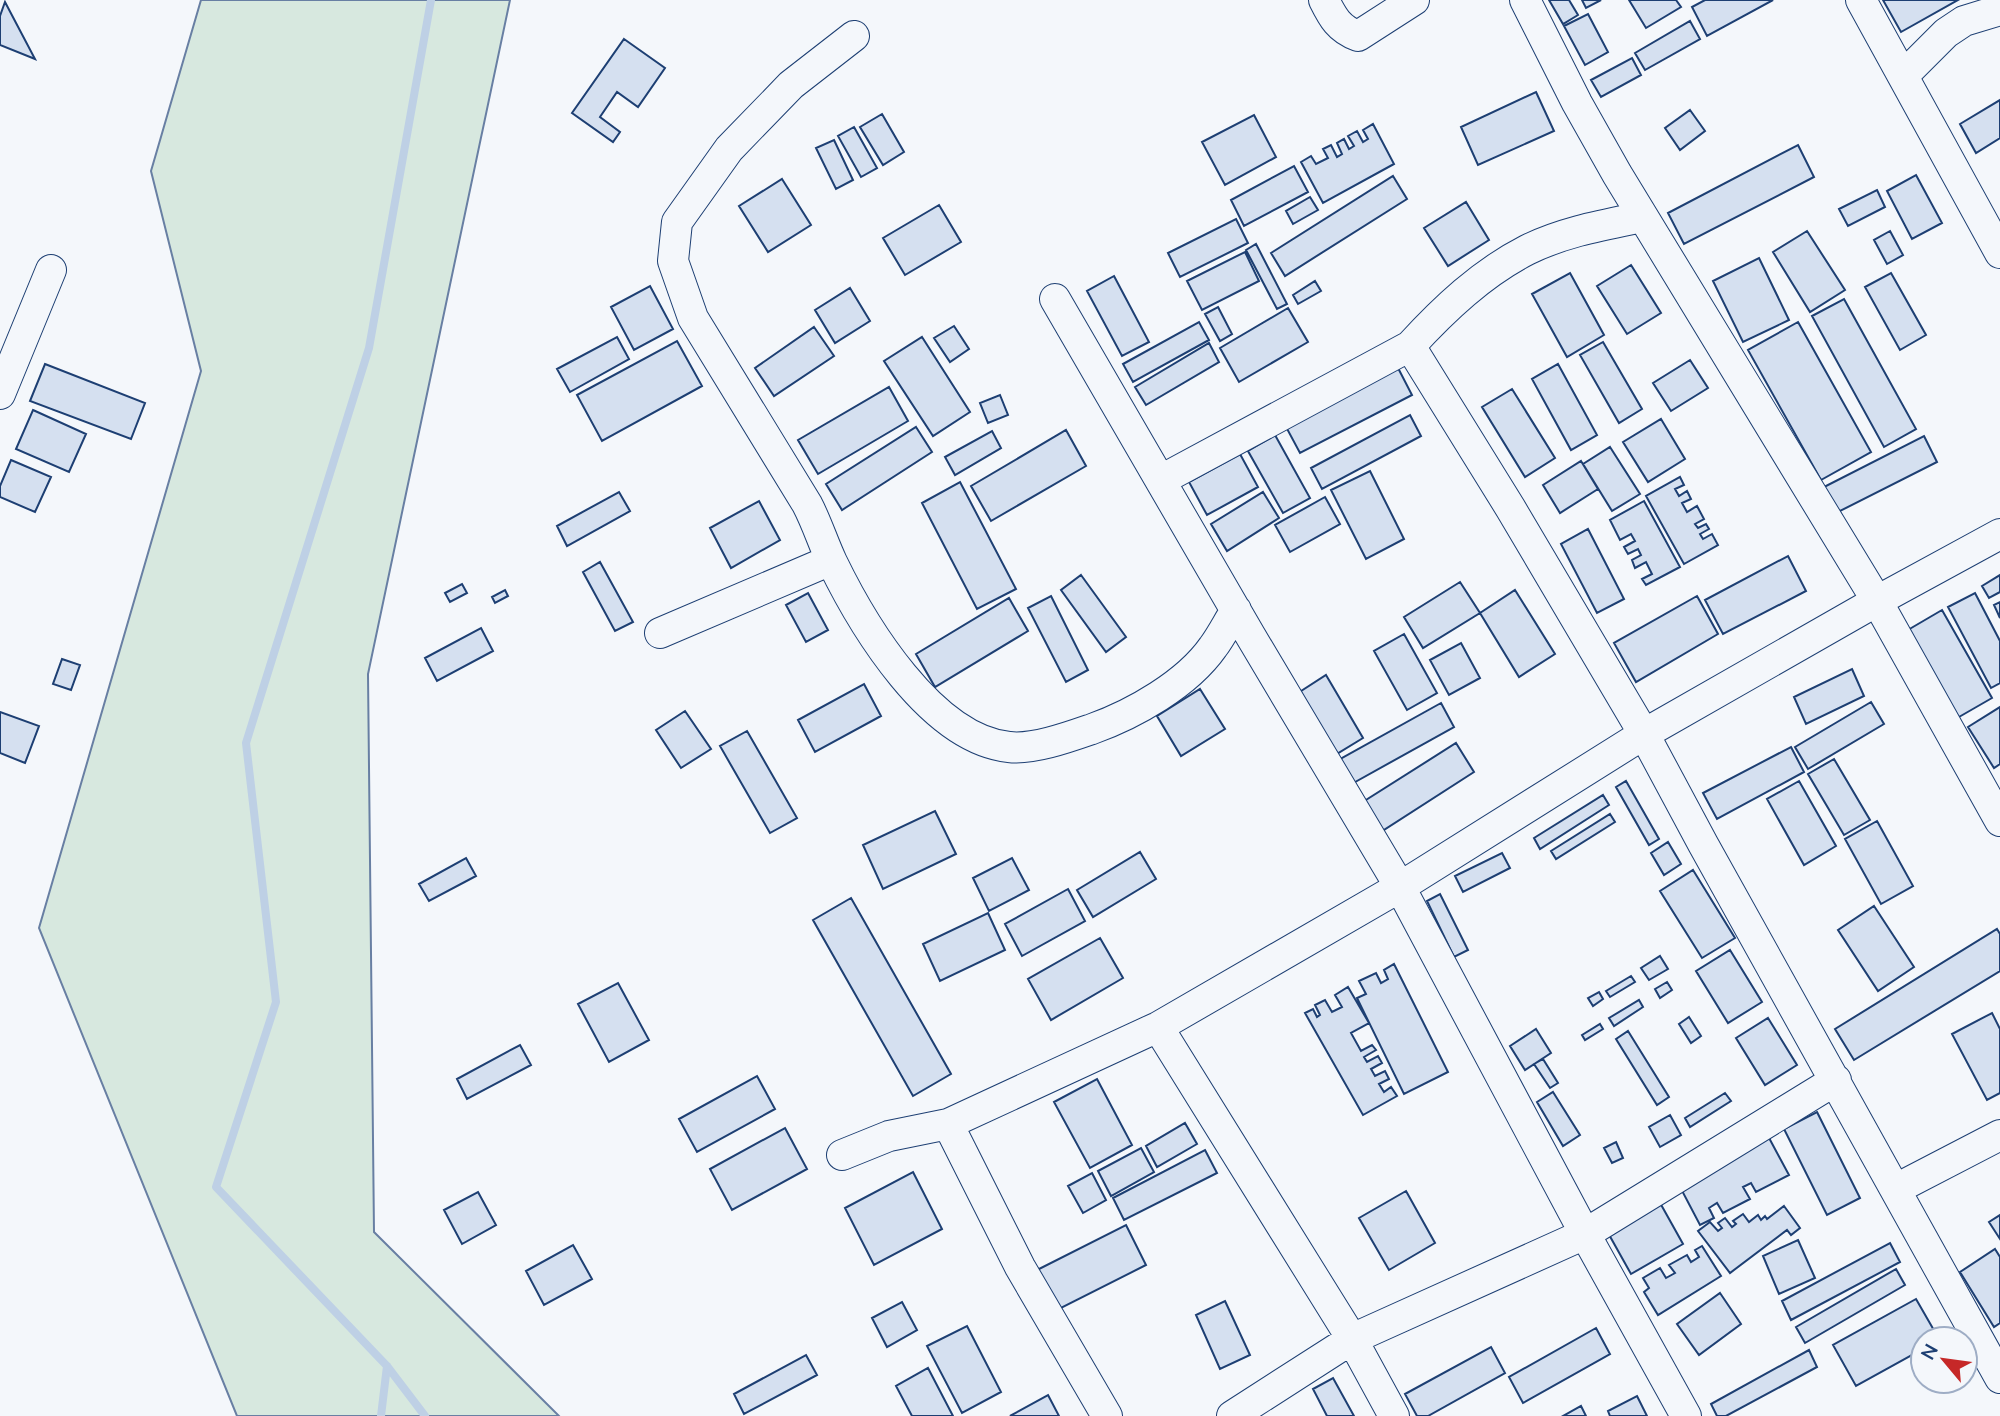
<svg xmlns="http://www.w3.org/2000/svg" width="2000" height="1416" font-family="'Nunito Sans',sans-serif">
<style>
.green{fill:#d7e8df;stroke:#687fa3;stroke-width:2}
.lines{fill:none;stroke-linecap:round;stroke-linejoin:round}
.stream{stroke:#bed0e5;stroke-width:8}
.building{fill:#d5e0f0;stroke:#1d3f73;stroke-width:2}
.minor-casing{stroke:#1d3f73;stroke-width:32}
.minor{stroke:#f4f7fb;stroke-width:30}
</style>
<rect width="100%" height="100%" fill="#f4f7fb"/>
<!-- green -->
<path class="green" d="M201,0h309l-142,674 6,558 185,184h-322l-198,-488 162,-557 -50,-200z"/>
<g class="lines">
<!-- stream -->
<path class="stream" d="M381,1416l6,-50
M425,1416l-38,-50 -171,-179 60,-185 -30,-259 123,-395 62,-348"/>
</g>
<!-- building -->
<path class="building" d="M1549,0h20l9,15 -15,9z
M1582,0h19l-15,8z
M1629,0h47l5,7 -35,21z
M1705,0h68l-66,36 -15,-29z
M1883,0h75l-57,32z
M5,2l30,57 -35,-14v-29z
M1588,14l20,38 -23,13 -21,-39z
M1690,21l10,18 -55,31 -10,-17z
M624,39l41,29 -27,39 -21,-15 -17,25 20,15 -7,10 -41,-29z
M1632,58l9,17 -40,22 -10,-17z
M1536,92l18,39 -76,34 -17,-38z
M2000,100v38l-24,15 -16,-29z
M1690,110l15,21 -25,19 -15,-22z
M882,114l22,38 -21,13 -23,-38z
M1254,115l22,42 -51,28 -23,-43z
M1373,124l21,40 -71,39 -22,-41 10,-6 5,8 12,-6 -5,-9 8,-4 6,12 5,-3 -5,-11 7,-4 5,10 5,-3 -6,-10 9,-5 6,11 5,-3 -5,-9z
M854,127l23,41 -16,9 -23,-41z
M834,140l19,40 -17,9 -20,-41z
M1798,145l16,32 -130,67 -16,-31z
M1294,166l14,26 -64,34 -13,-26z
M1916,175l26,48 -30,16 -25,-48z
M1393,176l14,23 -122,77 -14,-23z
M782,179l29,46 -43,27 -29,-46z
M1877,190l8,17 -37,19 -9,-17z
M1310,197l8,13 -25,14 -7,-13z
M1466,202l23,38 -41,26 -24,-38z
M939,205l22,37 -56,33 -22,-37z
M1236,219l12,24 -68,34 -12,-24z
M1807,231l38,59 -35,22 -37,-60z
M1890,231l13,24 -16,9 -13,-24z
M1256,244l31,60 -10,5 -31,-59z
M1245,252l14,29 -57,29 -15,-29z
M1759,258l30,62 -46,22 -30,-61z
M1631,265l30,48 -34,21 -30,-48z
M1570,273l34,62 -37,22 -35,-63z
M1891,273l35,62 -26,15 -35,-63z
M1114,276l35,66 -27,14 -35,-65z
M1315,281l6,10 -23,13 -5,-9z
M650,286l23,43 -39,21 -23,-43z
M850,288l20,33 -35,22 -20,-33z
M1844,299l72,130 -32,18 -72,-131z
M1218,307l14,27 -12,7 -15,-27z
M1288,308l20,34 -69,40 -19,-34z
M1199,322l10,18 -76,42 -10,-18z
M1798,322l73,130 -50,28 -73,-130z
M954,326l15,23 -19,13 -16,-24z
M814,327l20,29 -60,40 -19,-28z
M617,337l12,22 -59,33 -13,-23z
M922,337l48,75 -37,24 -49,-75z
M677,341l25,45 -100,55 -25,-46z
M1603,342l39,67 -23,14 -39,-68z
M1209,343l10,19 -73,43 -11,-18z
M1690,360l18,28 -37,23 -18,-28z
M45,364l100,39 -14,36 -101,-38z
M1558,364l39,71 -26,15 -39,-71z
M1397,366l15,29 -112,58 -15,-28z
M889,387l19,34 -90,53 -20,-34z
M1512,389l43,69 -30,19 -43,-70z
M1000,395l8,20 -20,8 -8,-20z
M33,410l53,24 -17,38 -53,-23z
M1410,415l11,21 -99,53 -11,-21z
M1661,419l24,40 -37,23 -25,-40z
M916,427l16,25 -90,58 -16,-26z
M1066,430l20,36 -95,55 -20,-35z
M992,431l9,17 -46,27 -10,-18z
M1275,435l35,63 -27,15 -35,-62z
M1924,436l13,26 -101,51 -12,-26z
M1610,447l30,47 -28,17 -29,-47z
M1240,454l18,33 -51,28 -18,-33z
M11,460l40,17 -16,35 -35,-15v-11z
M1581,461l17,28 -38,24 -17,-28z
M1370,471l34,68 -38,20 -35,-69z
M1680,477l4,8 -9,4 4,7 8,-5 4,8 -9,4 5,9 10,-6 7,13 -9,5 3,4 8,-4 3,5 -9,5 3,5 9,-5 6,11 -34,19 -38,-68z
M960,482l56,107 -39,20 -55,-106z
M619,492l11,19 -63,35 -10,-20z
M1263,492l16,26 -52,33 -16,-27z
M1325,497l15,27 -50,28 -15,-27z
M759,501l21,39 -49,28 -21,-40z
M1644,501l36,66 -34,18 -4,-6 10,-5 -6,-12 -11,6 -3,-8 9,-5 -3,-6 -10,5 -4,-7 11,-6 -4,-7 -11,6 -10,-20z
M1588,529l36,70 -27,14 -36,-69z
M1788,556l18,35 -83,43 -18,-34z
M600,562l33,60 -18,9 -32,-59z
M1081,575l45,62 -20,15 -45,-62z
M2000,575v17l-11,6 -7,-12z
M1460,582l20,31 -57,35 -19,-31z
M462,584l5,9 -17,9 -5,-9z
M505,590l3,6 -13,7 -3,-6z
M1515,590l40,64 -36,23 -39,-64z
M808,593l20,37 -22,12 -20,-37z
M1975,593l25,48v42l-9,5 -43,-81z
M1051,596l37,74 -22,12 -38,-74z
M1697,596l21,38 -82,48 -22,-39z
M1009,598l19,33 -93,56 -19,-33z
M2000,602v16l-6,-13z
M1942,610l50,88 -40,23 -51,-87z
M481,628l12,23 -56,30 -12,-23z
M1404,634l33,59 -30,17 -33,-59z
M1461,643l19,35 -31,17 -19,-35z
M62,659l18,6 -9,25 -18,-6z
M1852,669l12,27 -58,28 -12,-27z
M1326,675l37,63 -28,17 -37,-62z
M864,684l17,32 -66,36 -17,-32z
M1200,689l25,40 -44,27 -24,-40z
M1871,702l13,22 -76,45 -13,-22z
M1441,703l13,24 -106,59 -13,-24z
M2000,707v57l-6,4 -26,-41z
M685,711l26,38 -30,19 -25,-38z
M0,712l39,14 -14,37 -25,-10z
M747,731l50,87 -27,15 -50,-87z
M1456,743l18,29 -98,63 -18,-30z
M1791,747l13,25 -87,47 -14,-26z
M1834,759l36,61 -26,15 -36,-61z
M1626,781l33,58 -10,6 -33,-58z
M1799,781l37,65 -32,19 -37,-66z
M1603,795l6,10 -69,44 -6,-11z
M935,811l21,43 -73,35 -20,-44z
M1610,814l5,8 -59,37 -5,-8z
M1877,821l36,65 -32,18 -36,-65z
M1668,842l13,22 -17,11 -13,-22z
M1140,852l16,27 -63,38 -16,-27z
M1502,853l8,15 -47,24 -8,-16z
M466,858l10,18 -47,25 -10,-17z
M1012,858l17,32 -40,21 -16,-33z
M1693,870l42,68 -33,20 -42,-67z
M1068,889l17,32 -63,35 -17,-32z
M1440,894l28,56 -14,7 -27,-56z
M851,898l100,176 -38,22 -100,-176z
M1874,906l40,61 -36,24 -40,-61z
M988,913l17,37 -65,31 -17,-37z
M1997,929l3,5v37l-146,89 -19,-31z
M1100,938l23,40 -72,42 -23,-41z
M1730,950l32,52 -34,21 -32,-52z
M1660,956l8,13 -19,11 -8,-12z
M1394,964l54,108 -44,22 -47,-96 9,-4 -7,-13 17,-8 5,10 7,-4 -4,-9z
M1631,976l4,6 -25,15 -4,-6z
M1667,982l5,8 -12,8 -5,-9z
M618,983l31,57 -40,22 -31,-58z
M1348,987l21,36 -18,10 10,18 11,-6 4,5 -12,7 3,5 11,-6 4,7 -11,6 4,7 10,-5 4,8 -10,5 5,8 7,-5 6,9 -34,19 -58,-102 8,-4 4,8 3,-2 -5,-10 10,-5 7,12 10,-5 -7,-12z
M1599,992l4,7 -10,7 -5,-8z
M1639,1000l4,7 -29,19 -5,-8z
M1992,1013l8,16v64l-13,7 -35,-66z
M1689,1017l12,19 -10,7 -12,-19z
M1768,1018l29,47 -32,20 -29,-47z
M1600,1024l3,5 -18,11 -3,-5z
M1536,1029l15,24 -26,17 -15,-24z
M1628,1031l41,66 -12,8 -41,-66z
M520,1045l11,20 -64,34 -10,-20z
M1543,1059l15,24 -8,5 -16,-24z
M757,1076l18,33 -78,43 -18,-33z
M1097,1079l35,66 -42,23 -36,-66z
M1553,1092l27,43 -17,11 -26,-44z
M1725,1093l6,8 -41,26 -5,-9z
M1817,1112l43,86 -33,17 -43,-86z
M1670,1115l11,20 -21,12 -11,-20z
M1185,1123l12,21 -40,23 -11,-21z
M785,1128l22,41 -75,41 -22,-41z
M1768,1136l21,39 -33,17 -5,-9 -8,4 7,12 -27,14 -6,-10 -8,5 5,10 -14,7 -21,-40z
M1616,1142l7,16 -11,5 -8,-15z
M1141,1148l13,24 -43,24 -13,-25z
M1205,1150l12,23 -93,47 -11,-22z
M913,1172l29,57 -68,36 -29,-57z
M1092,1173l14,27 -23,13 -15,-27z
M1406,1191l29,52 -46,27 -30,-52z
M478,1192l18,33 -34,19 -18,-34z
M1659,1201l24,43 -52,30 -24,-43z
M1784,1206l16,22 -9,7 -4,-5 -57,43 -32,-42 12,-9 8,9 4,-3 -4,-5 7,-5 7,9 4,-3 -3,-3 10,-7 6,8 9,-7 3,5 4,-4 2,3z
M2000,1215v24l-11,-17z
M1126,1225l20,40 -89,45 -20,-40z
M1798,1240l17,38 -36,16 -16,-38z
M1890,1243l10,19 -109,58 -9,-19z
M573,1245l19,34 -48,26 -18,-34z
M1702,1246l19,30 -63,39 -14,-23 5,-4 -6,-10 17,-10 6,10 9,-5 -6,-8 18,-10 4,7 8,-5 -4,-7z
M1995,1249l5,8v66l-6,4 -34,-55z
M1896,1269l9,16 -100,58 -9,-16z
M1720,1293l21,31 -42,31 -22,-31z
M1916,1299l23,40h-16v10l-67,37 -23,-41z
M1225,1301l25,54 -30,14 -24,-54z
M902,1302l15,28 -30,17 -15,-29z
M967,1326l34,66 -39,21 -35,-67z
M1596,1328l14,26 -87,49 -14,-26z
M1491,1347l14,26 -77,43h-11l-12,-22z
M1809,1350l8,17 -91,49h-9l-6,-12z
M806,1355l11,20 -73,39 -10,-20z
M928,1368l25,48h-41l-16,-30z
M1333,1378l21,38h-27l-14,-27z
M1048,1395l11,21h-49z
M1637,1396l10,20h-37l-2,-5z
M1581,1406l5,10h-23z"/>
<g class="lines">
<defs>
<path id="minor" d="M1324,0c9,18 15,29 34,36l56,-36
M1525,0l52,103 40,71 260,427 123,220
M1861,0l139,253
M854,36l-63,49 -62,64 -52,73 -4,39 20,57 114,186c10,19 16,39 25,58 31,64 99,177 177,185 24,3 60,-10 83,-18 42,-15 95,-45 121,-82 9,-12 15,-25 23,-37
M1903,76l43,-43 18,-12 36,-11
M1055,299l195,336 150,252 185,347 101,182
M1410,346l101,163 133,225 59,110 297,534
M0,394l51,-124
M1161,480l249,-134c34,-37 72,-73 117,-96 36,-18 76,-25 115,-33
M660,633l171,-73
M1158,1027l194,312 42,77
M948,1124l72,143 87,149
M842,1155l47,-19 59,-12 210,-97 242,-140 244,-153 233,-133 123,-67
M1896,1189l104,-54
M1232,1416l120,-77 233,-105 251,-154"/>
</defs>
<!-- minor casing -->
<use href="#minor" class="minor-casing"/>
<!-- minor -->
<use href="#minor" class="minor"/>
</g>
<!-- north arrow -->
<g transform="translate(1944 1360) rotate(299)"><circle r="33" fill="#f4f7fb" stroke="#9eadc5" stroke-width="2"/>
<path d="M0-5L12 26L0 18L-12 26Z" fill="#c62828"/>
<text y="-10" font-size="19" font-weight="bold" text-anchor="middle" fill="#1d3f73">N</text>
</g>
</svg>
